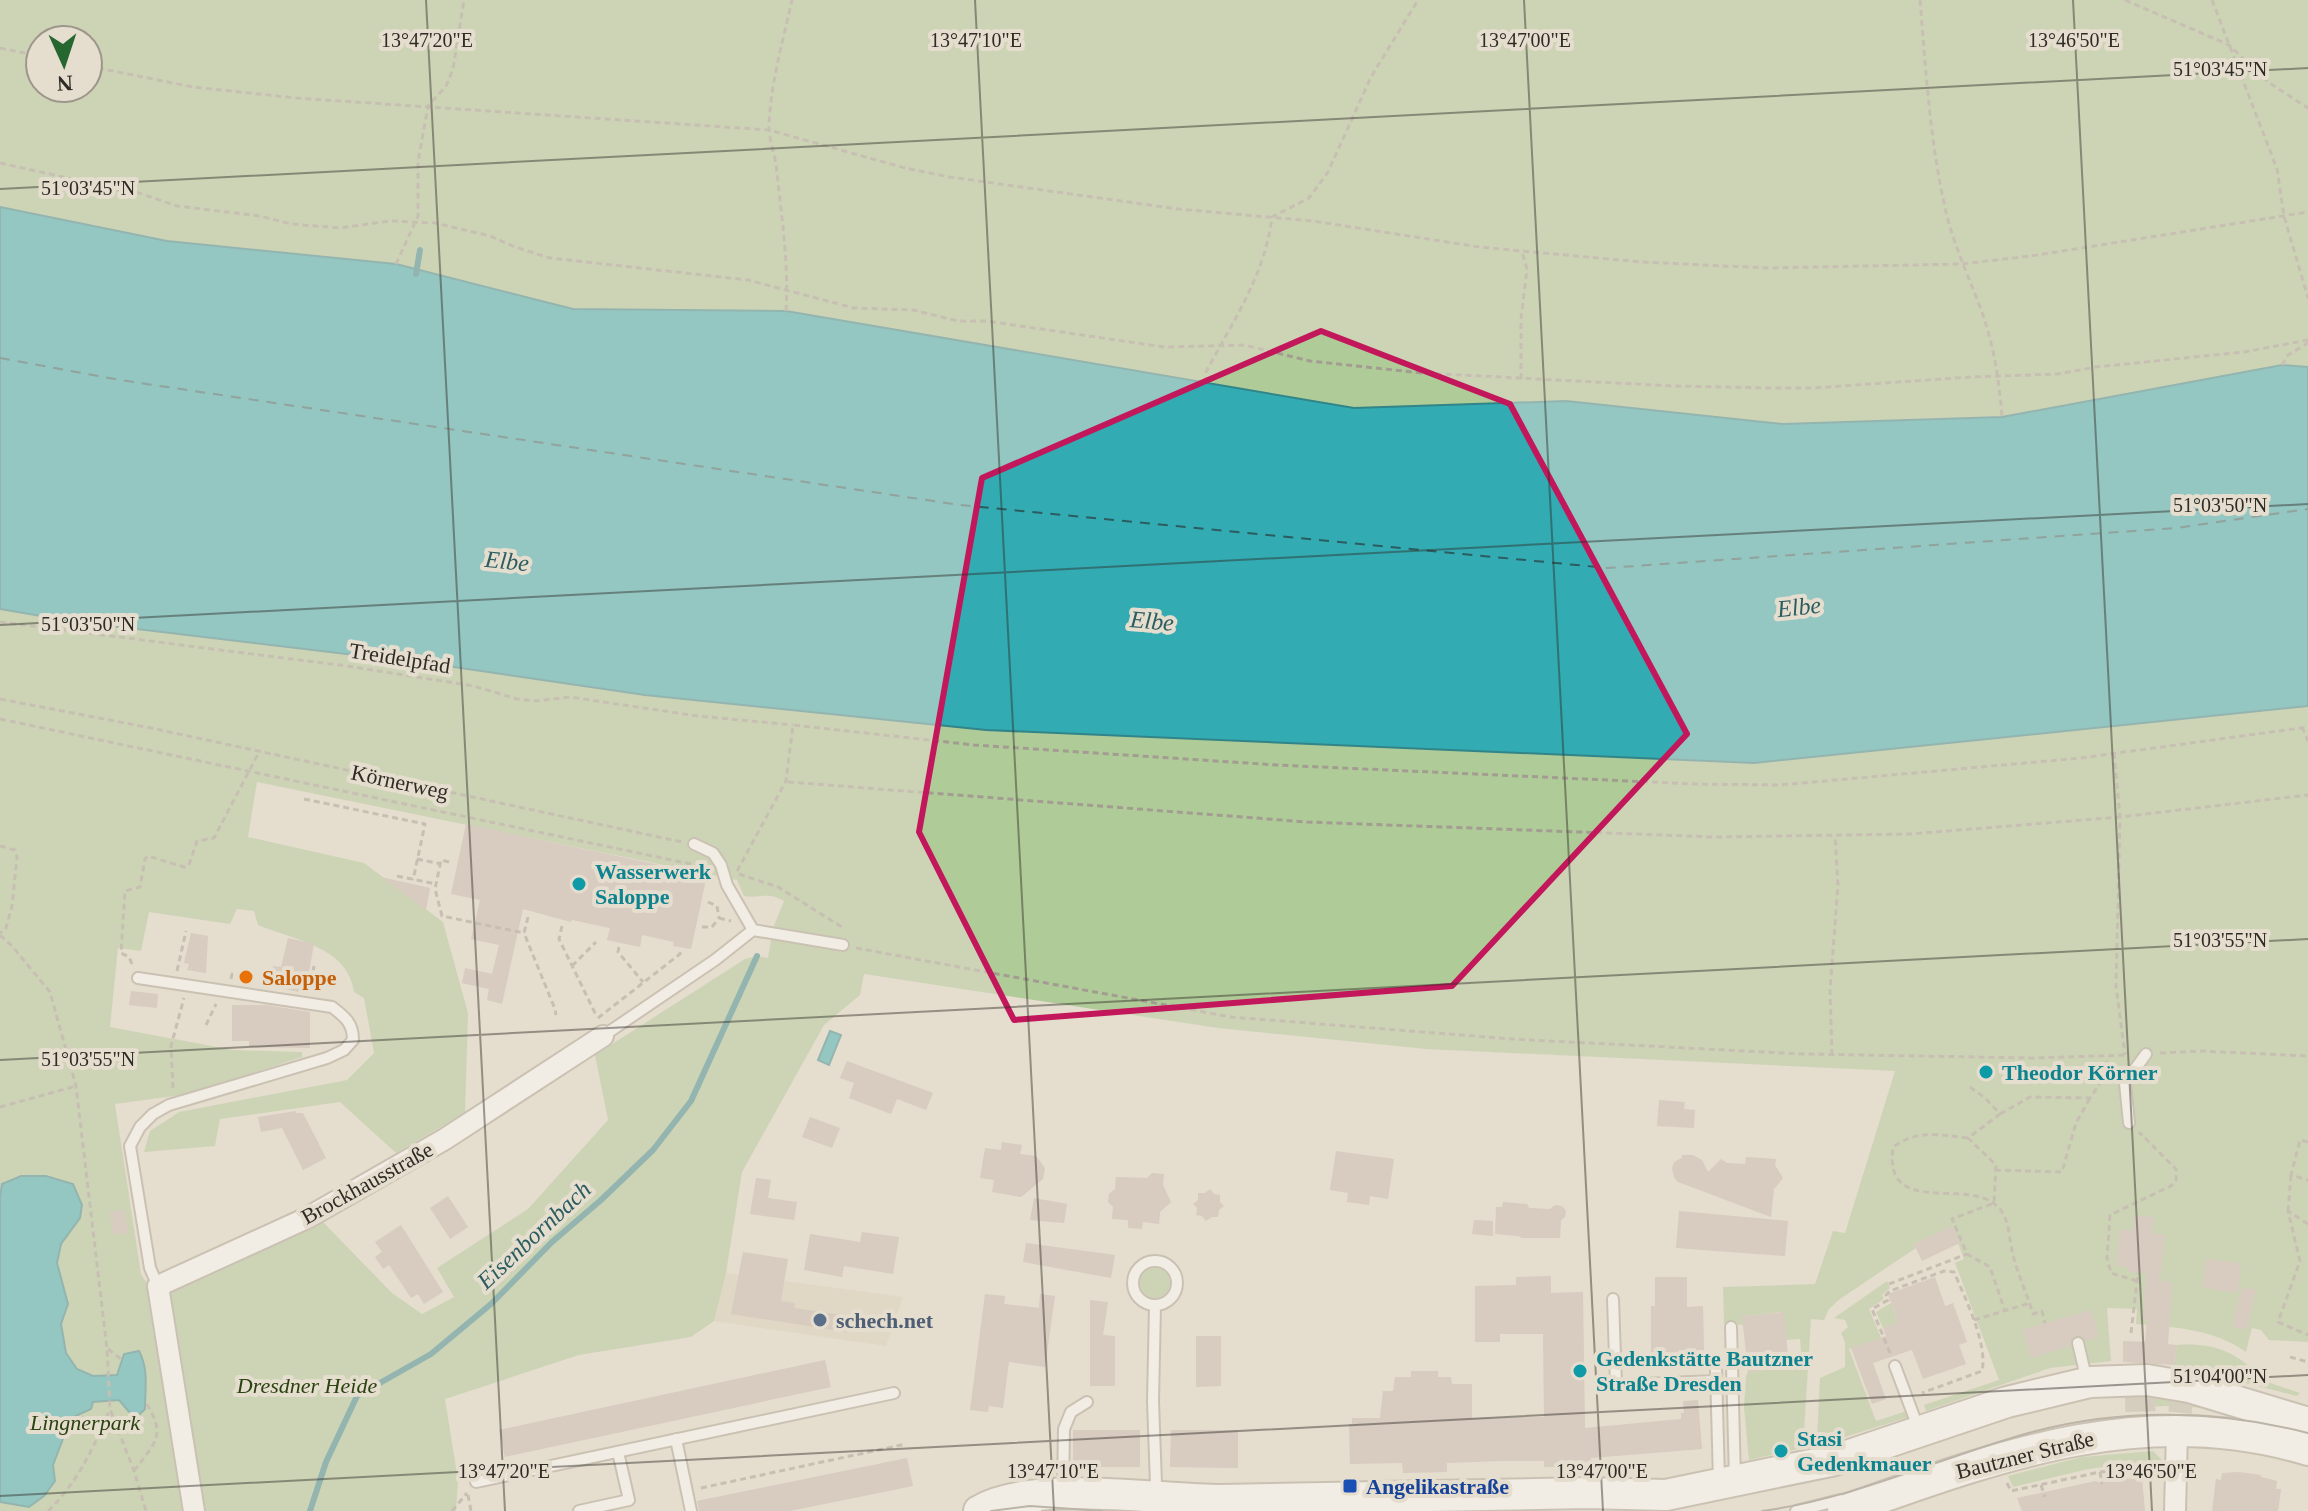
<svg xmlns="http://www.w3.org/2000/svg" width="2308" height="1511" font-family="Georgia,serif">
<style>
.built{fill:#dcd1bb}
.green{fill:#afcb98;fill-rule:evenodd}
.water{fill:#32abb3;stroke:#318589;stroke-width:2}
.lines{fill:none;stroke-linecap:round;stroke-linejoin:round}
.stream{stroke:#318589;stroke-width:6}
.ferry{stroke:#2b5d60;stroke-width:2;stroke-dasharray:10 8;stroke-linecap:butt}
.building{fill:#c7b5b0}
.primary-tunnel{stroke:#c1baac;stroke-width:30;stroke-dasharray:30 15;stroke-linecap:butt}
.service-casing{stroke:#a9a193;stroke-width:14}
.minor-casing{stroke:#a9a193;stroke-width:24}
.primary-casing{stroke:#a9a193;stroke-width:34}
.path{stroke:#a39d91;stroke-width:3;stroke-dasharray:6 4;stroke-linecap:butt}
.service{stroke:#fff;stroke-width:10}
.minor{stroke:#fff;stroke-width:20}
.primary{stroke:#fff;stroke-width:30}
.tram{stroke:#888378;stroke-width:2}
.marked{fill:none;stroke:#c2185b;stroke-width:6;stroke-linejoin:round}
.ticks{fill:none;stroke:#2f2c26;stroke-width:2;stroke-opacity:0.45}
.culture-dot{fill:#0f9aa8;stroke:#e5ddce;stroke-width:3}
.food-dot{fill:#e8710a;stroke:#e5ddce;stroke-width:3}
.service-dot{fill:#5c6f8a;stroke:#e5ddce;stroke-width:3}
.transit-dot{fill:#1a4fb4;stroke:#e5ddce;stroke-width:3}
.labels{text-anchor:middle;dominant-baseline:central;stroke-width:8;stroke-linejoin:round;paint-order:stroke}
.street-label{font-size:22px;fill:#2f2c26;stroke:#e5ddce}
.culture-label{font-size:22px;font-weight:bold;fill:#0d838f;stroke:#e5ddce;text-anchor:start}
.food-label{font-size:22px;font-weight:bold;fill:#c56008;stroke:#e5ddce;text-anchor:start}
.service-label{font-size:22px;font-weight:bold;fill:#4e5e75;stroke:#e5ddce;text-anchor:start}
.park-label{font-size:22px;font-style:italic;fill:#2b4211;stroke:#e5ddce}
.transit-label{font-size:22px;font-weight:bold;fill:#164399;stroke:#e5ddce;text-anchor:start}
.water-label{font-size:24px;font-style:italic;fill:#2b5d60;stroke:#e5ddce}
.ticks-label{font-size:20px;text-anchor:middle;fill:#2f2c26;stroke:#e5ddce;stroke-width:8;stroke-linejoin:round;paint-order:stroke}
</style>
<rect width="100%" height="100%" fill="#e5ddce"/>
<!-- built -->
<path class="built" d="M726,1273l177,24 -17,49 -172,-25z"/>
<!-- green -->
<path class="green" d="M0,0h2308v367l-26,-2 -280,52 -219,7 -217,-23 -212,7 -568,-97 -213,-2 -177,-45 -229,-23 -167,-34zM40,40h48v48h-48z
M0,609l70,12 377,45 198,29 341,35 768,33 554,-57v636l-39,-2 -8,-10 -9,-2 -6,24c-32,-23 -72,-25 -110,-28l1,-15 -30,-1 4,53 -61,7 -124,43 -2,-6 75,-25 -44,-117 9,-4 -12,-32 -38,17 2,4 -76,51 -11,10 -5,11 -13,-1 -8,129 -54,12 -5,-53 2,-31 2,-4 54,-6 -2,-27 -14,1 -3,-28 -40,4v9l-19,-1 -1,-37 92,-3 18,-53 12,2 50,-162 -469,-22 -208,-21 -354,-54 -4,21 -36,30 -82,147 -16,101 -12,48 -23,16 -112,18 -134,44 13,81 -2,31h-254l-35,-219 153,-73 72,74 30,21 32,-17 -17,-29 91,-59 80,-89 -13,-65 150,-96 12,-3 11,2 5,-30 11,-27c-16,-10 -26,-2 -40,-5l-7,-16 -480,-98 -9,55 116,26 79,59 25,91 -3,100 -69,40 -56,-51 -120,17 -5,27 -71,6 6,-21 29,-19 168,-32 27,-27 -10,-55 -10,-6c-6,-46 -61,-52 -96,-67l-4,-14 -17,-2 -7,15 -81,-12 -8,39 -23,-3 -8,79 123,23 69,2v5l-113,37 -74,10 26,170 12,19 31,218h-184z
M1140 1283a15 15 0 1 1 30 0a15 15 0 1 1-30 0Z
M1887,1281l3,7 -8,7 2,4 -15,10 13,31 -33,9 27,72 31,-10 2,6 -87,27 -2,-5h-3l3,-61 25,-11v-25l-4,-9 7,-6 -3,-7 -11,-2z
M1891,1303l7,20 -15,5 -7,-16z
M2177,1345c29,-2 52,3 74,23l-10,5 59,20 -3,3 -123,-31z
M2127,1387l109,22 -71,-3 -36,2z
M2153,1451l9,9 -74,9 -75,18 -5,-11 74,-19z"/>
<!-- water -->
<path class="water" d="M0,207l167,34 229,23 177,45 213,2 568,97 212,-7 217,23 219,-7 280,-52 26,2v339l-554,57 -768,-33 -341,-35 -198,-29 -377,-45 -70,-12z
M830,1031l11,4 -12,30 -11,-5z
M21,1176h25l27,8 9,21 -2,13 -19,26 -4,19 11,41 -7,20 5,29 11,16 16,7 24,-1 7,-21 15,-3c10,19 6,38 6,58l-5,5 -10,-1 -11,-13 -26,2 -2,7 -20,9 -18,47 2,16 -11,15 -15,11 -29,-5v-305l2,-13z"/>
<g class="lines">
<!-- stream -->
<path class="stream" d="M416,274l4,-24
M310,1511l16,-49 31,-66 74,-42 60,-50 61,-62 49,-42 52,-50 38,-49 66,-145"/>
<!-- ferry -->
<path class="ferry" d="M0,358l120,22 840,125 647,63 569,-40 132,-19"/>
</g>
<!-- building -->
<path class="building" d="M466,824l241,51 -16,74 -18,-3 1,-4 -32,-7 -2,12 -33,-7 3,-12 -38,-8 -1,2 -48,-13 -21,95 -15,-4 2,-11 -27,-6 3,-15 27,6 7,-29 -28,-6 9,-39 -29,-6z
M381,877l49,11 -4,22z
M191,933l17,3 -2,37 -19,-3 2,-6 -5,-1z
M288,938l26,6 -9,49 -35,-7 3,-20 8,1z
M131,991l27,3 -1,14 -28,-3z
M232,1005h34l44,7v36l-61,-1v-6h-17z
M847,1061l86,32 -7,17 -29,-11 -6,15 -42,-16 5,-15 -14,-5z
M1659,1100l26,2 -1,7 11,1 -1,18 -37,-2z
M296,1111v2h7l23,45 -23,12 -21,-42 -21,4 -3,-15z
M810,1117l30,11 -8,20 -30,-11z
M1002,1142l20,3 -2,9 16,2 9,12 -2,11 -22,18 -29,-5 2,-12 -14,-2 5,-30 16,2z
M1336,1151l58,8 -6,40 -18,-3 -1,9 -22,-3 1,-9 -18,-3z
M1682,1155h11l9,5 6,12 13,-13 6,4 18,1 1,-7 30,2 -1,6 8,13 -9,11 -3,28 -93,-35 -4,-5 -2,-9 2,-6 8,-4z
M1152,1173l12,1 -1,11 8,17 -11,10 -1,12 -16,-2 -1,7 -14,-1v-8l-16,-1 1,-12 -5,-5 1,-8 6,-5 1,-12 31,1z
M756,1178l15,2 -3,18 29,4 -3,18 -44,-6z
M1210,1189l4,5 6,1v7l4,4 -5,4 -1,7h-6l-6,4 -4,-5 -6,-1 1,-7 -4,-4 5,-4v-7h7z
M448,1196l20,31 -18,12 -20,-31z
M1034,1198l33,6 -3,19 -34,-3z
M1503,1202l24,2 2,4 21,1 5,-4 7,1 4,5 -1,6 -4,3 -1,18h-38l-4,-2 -23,-2 1,-27h6z
M125,1210l3,23 -15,2 -3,-23z
M1679,1211l109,10 -3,35 -109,-8z
M2134,1216l20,1 -2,16 13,1 -5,47 12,1 -4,62 9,1 -3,20 -51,-3v-21l22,1 2,-23h-4l3,-46 -18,-1v-5l-12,-1 4,-37 13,2z
M1474,1220l19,1v15l-21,-2z
M401,1225l42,67 -19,12 -6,-10 -7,4 -22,-33 -6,4 -8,-12 7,-5 -7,-10z
M1952,1226l8,17 -38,18 -8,-17z
M862,1232l37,5 -6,37 -49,-8 -2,11 -38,-7 6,-36 50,8z
M1026,1243l89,12 -4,23 -88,-16z
M743,1252l45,7 -7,42 14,2 -1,5 55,8 -3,16 -115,-18z
M2206,1259l35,4 -3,30 -35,-5z
M1551,1276v17l32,-1 2,136 96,-9v-6h3l-1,-12 15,-1 4,49 -111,9v3l-6,1v5h-41v-6h-45l-52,2v9l-44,1 -1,-10 -52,1 -1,-40h3v-6h28l3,-27h10l2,-14h16v-6h27v6h13l1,7h20v34l72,-1 -1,-83h-43v8h-25v-56l41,-1v-8z
M1655,1277h32v30l16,-1 1,48 -33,1v8h-16v-7h-4v-50h4z
M1935,1277l10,29 8,-3 14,39 -8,3 7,19 -43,15 -11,-29 -39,13 13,36 -14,5 -21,-56 35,-12 -3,-8 15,-5 -10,-29z
M2242,1287l14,3 -9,40 -15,-4z
M985,1294l20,2 -1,8 35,4 1,-14 15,2 -10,71 -36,-5 -6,46 -14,-2 -1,6 -18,-2z
M1090,1300l18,2 -5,33 12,1v50h-25z
M2091,1310l8,27 -13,4 -5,-5h-6l-4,4 -1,6 -39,12 -9,-28z
M1784,1312l5,56 -41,4 -6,-56z
M1196,1336h25v50l-25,1z
M825,1360l6,27 -326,70 -6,-27z
M1073,1430h67v37h-67z
M1171,1430h67v38l-68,-1z
M907,1458l6,28 -123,25h-91l-2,-10z
M2239,1472l22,3v2l16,4 -1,8h5l-3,22h-66l4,-32 5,1 1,-7z
M2142,1478l3,33h-123l-5,-13 79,-17 6,3 6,-4z"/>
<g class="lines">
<!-- primary-tunnel -->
<path class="primary-tunnel" d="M2125,1397l38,-1 30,3"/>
<defs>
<path id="service" d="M694,844l19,9 8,12 6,20 26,45
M753,930l90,15
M138,978l194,29c13,10 21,16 21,33l-9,10 -17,8 -158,47 -16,9 -13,13 -10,19 20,122 8,18
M603,1036l112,-76 38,-30
M2129,1123l-4,-40 21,-29
M1133 1283a22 22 0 1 1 44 0a22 22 0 1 1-44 0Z
M1613,1299l3,86 100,-4
M1155,1305l-2,96 3,83 4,11
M1731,1327l4,152
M2078,1343l9,38
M1895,1366l24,64
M1716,1371l3,110
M676,1439l15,72
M476,1482l418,-89
M1063,1489l1,-60 7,-17 16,-10
M579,1511l50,-11 -11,-48
M1035,1511h1
M1796,1511l44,-11"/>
<path id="minor" d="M194,1511l-36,-225 149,-68 138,-79 158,-103
M2175,1511l2,-79"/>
<path id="primary" d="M979,1511c52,-32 179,-11 242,-11l366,-7 79,2 169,-35 172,-58 83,-20 57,-2 42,7 119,36
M1843,1511c152,-54 302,-111 465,-61"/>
</defs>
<!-- service casing -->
<use href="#service" class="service-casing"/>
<!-- minor casing -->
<use href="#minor" class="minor-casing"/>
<!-- primary casing -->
<use href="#primary" class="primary-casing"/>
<!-- path -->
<path class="path" d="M1920,0c6,71 10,143 26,212 8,33 21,61 33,92 14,37 20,74 23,113
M2125,0l104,45 39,37 40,26
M2212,0l65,169 7,47 24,82
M0,48l40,8
M88,66l105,21 103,11 473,32 136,38 45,9 228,32 135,12 166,26 162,15 126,6 194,-4 70,-8 277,-44
M0,163l77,17 28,9 28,2 44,15 83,10 31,8 49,4 50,-7 45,2 55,13 25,11 35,11 198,22 106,28 59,2 45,11h28l178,26 80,-2 66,16 112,12 251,13 98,2h42l158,-11 87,-3 38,-7 148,-15 64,-12
M396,264l22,-48v-54l10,-56 18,-20 7,-17 11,-69
M786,311c3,-49 -5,-98 -10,-147 -2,-12 -7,-25 -7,-37 1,-42 14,-86 23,-127
M2282,365l6,-10 20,-12
M1521,379v-60l6,-50 -5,-17
M1206,383v-11c27,-51 59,-97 66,-155l37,-19 19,-26 43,-95 47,-77
M0,622l347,44 127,20 43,13 19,2 34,-4 128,19 95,9
M0,699l151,29 531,114
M0,719l705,148
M2302,727l6,14
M2114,753l6,64 -4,169 9,69
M788,782l519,40 408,15 196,-3 209,-17 188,-22
M304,799l121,25 -12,56
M0,846l15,4 2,7 -5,49 -6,22 -6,5
M417,859l24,5
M449,862l-8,-2 -6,29 7,27 82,17
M737,871l49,-90 7,-56 181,20 303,20 418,19 85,1 301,-27 227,-31
M739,874l39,13 67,42
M397,876l39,8
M708,902l9,4 2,12
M528,917l-4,16 31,76 1,6
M719,918l12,3
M562,926l-3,13 38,78
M702,927h10l7,-9
M0,935l12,11 38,46 26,94 31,263 3,60 24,62 12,40
M619,947l-1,5 25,30
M856,948l375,69 281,22 291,15 231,4 94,-3
M132,964l-3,-7 -8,-4 4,-62 15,-4 5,-28 3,-3 36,11 5,-2 8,-24 17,-3 45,-86
M572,966l24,-24
M177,971l9,-40
M231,979l1,-5 15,2
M310,990l4,-24
M598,1018l82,-64 1,-4
M206,1025l10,-21
M2160,1053l41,-2 107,5
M1832,1055l-2,-65 8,-105 -3,-49
M1970,1087l15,11 15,16 -32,24 28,27 -2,38 -42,16 15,35 23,13 15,44
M173,1088l-2,-42 13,-48
M0,1107l76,-21
M2000,1114l30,-17 60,1 13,-19 5,-22
M1968,1138c-29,-3 -50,-9 -75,9 -10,73 76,28 106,61 11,12 10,32 14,47 5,20 14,39 20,59l9,-3 3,12
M2308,1142l-8,-2 -9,35 17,5
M1995,1170l67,2 14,-49 14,-25
M2288,1211l3,-36
M2308,1224l-20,-13 12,50 -22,61 30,13
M2137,1281l-26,-8 -4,-15 3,-43 61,-29 5,-6v-11l-37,-37
M1889,1284l78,-30
M1974,1320l56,-17
M2131,1333l7,-60
M108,1349l13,10
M1890,1353l-18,-44 16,-9 -2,-5 4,-4 54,-20 10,1c11,26 34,72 28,99l-60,22
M2290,1357l18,5
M134,1471c22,-30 33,-35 11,-70
M2100,1472l2,12
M2007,1483l4,8 89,-19 56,-5
M2041,1485l4,12
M701,1488l205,-44
M468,1495l3,16
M48,1511c30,-29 46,-64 62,-102
M452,1511l15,-18"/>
<!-- service -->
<use href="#service" class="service"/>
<!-- minor -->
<use href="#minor" class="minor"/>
<!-- primary -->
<use href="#primary" class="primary"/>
<!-- tram -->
<path class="tram" d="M991,1511l39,-5 72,5
M1762,1511c91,-12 175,-52 263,-77 91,-26 191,-25 283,-1"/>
</g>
<!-- marked area -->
<path d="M0 0H2308V1511H0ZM1321,331l189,73 177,330 -235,252 -438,34 -95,-188 63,-354z" fill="#e5ddce" fill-opacity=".55" fill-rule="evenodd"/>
<path class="marked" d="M1321,331l189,73 177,330 -235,252 -438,34 -95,-188 63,-354z"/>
<!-- ticks -->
<path class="ticks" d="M426,0l79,1511M975,0l79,1511M1524,0l79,1511M2073,0l79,1511M0,189l2308,-121M0,625l2308,-121M0,1060l2308,-121M0,1496l2308,-121"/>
<!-- markers -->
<g class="culture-dot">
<circle cx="579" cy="884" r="8"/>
<circle cx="1986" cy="1072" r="8"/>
<circle cx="1580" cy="1371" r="8"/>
<circle cx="1781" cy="1451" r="8"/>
</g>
<circle class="food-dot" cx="246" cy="977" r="8"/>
<circle class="service-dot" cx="820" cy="1320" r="8"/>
<rect class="transit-dot" x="1342" y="1478" width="16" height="16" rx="4"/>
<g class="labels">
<!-- street labels -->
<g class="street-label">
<text transform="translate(400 658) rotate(9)">Treidelpfad</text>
<text transform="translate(400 782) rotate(12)">Körnerweg</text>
<text transform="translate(367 1183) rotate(-29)">Brockhausstraße</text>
<text transform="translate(2025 1455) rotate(-14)">Bautzner Straße</text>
</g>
<!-- culture labels -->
<g class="culture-label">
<text x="595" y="871">Wasserwerk<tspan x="595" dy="25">Saloppe</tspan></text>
<text x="2002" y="1072">Theodor Körner</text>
<text x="1596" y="1358">Gedenkstätte Bautzner<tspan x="1596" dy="25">Straße Dresden</tspan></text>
<text x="1797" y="1438">Stasi<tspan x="1797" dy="25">Gedenkmauer</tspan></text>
</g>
<!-- food labels -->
<g class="food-label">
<text x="262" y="977">Saloppe</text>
</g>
<!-- service labels -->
<g class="service-label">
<text x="836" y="1320">schech.net</text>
</g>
<!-- park labels -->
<g class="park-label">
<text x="307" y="1385">Dresdner Heide</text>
<text x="85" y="1422">Lingnerpark</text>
</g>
<!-- transit labels -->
<g class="transit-label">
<text x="1366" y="1486">Angelikastraße</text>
</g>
<!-- water labels -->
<g class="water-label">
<text transform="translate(507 561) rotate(6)">Elbe</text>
<text transform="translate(1799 607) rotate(-6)">Elbe</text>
<text transform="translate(1152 621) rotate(5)">Elbe</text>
<text transform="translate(534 1235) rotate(-43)">Eisenbornbach</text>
</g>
</g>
<g class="ticks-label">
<text x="427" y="47">13°47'20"E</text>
<text x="976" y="47">13°47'10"E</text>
<text x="1525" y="47">13°47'00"E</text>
<text x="2074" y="47">13°46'50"E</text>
<text x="2220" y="76">51°03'45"N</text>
<text x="88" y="195">51°03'45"N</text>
<text x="2220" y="512">51°03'50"N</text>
<text x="88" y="631">51°03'50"N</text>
<text x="2220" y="947">51°03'55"N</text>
<text x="88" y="1066">51°03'55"N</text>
<text x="2220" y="1383">51°04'00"N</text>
<text x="504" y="1478">13°47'20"E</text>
<text x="1053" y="1478">13°47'10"E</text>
<text x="1602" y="1478">13°47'00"E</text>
<text x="2151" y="1478">13°46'50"E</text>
</g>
<!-- north arrow -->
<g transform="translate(64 64) rotate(177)"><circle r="38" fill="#e5ddce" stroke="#9c968b" stroke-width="2"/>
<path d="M0-6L14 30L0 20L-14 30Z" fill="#26662f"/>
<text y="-12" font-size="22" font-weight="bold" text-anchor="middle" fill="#2f2c26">N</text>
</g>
</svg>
